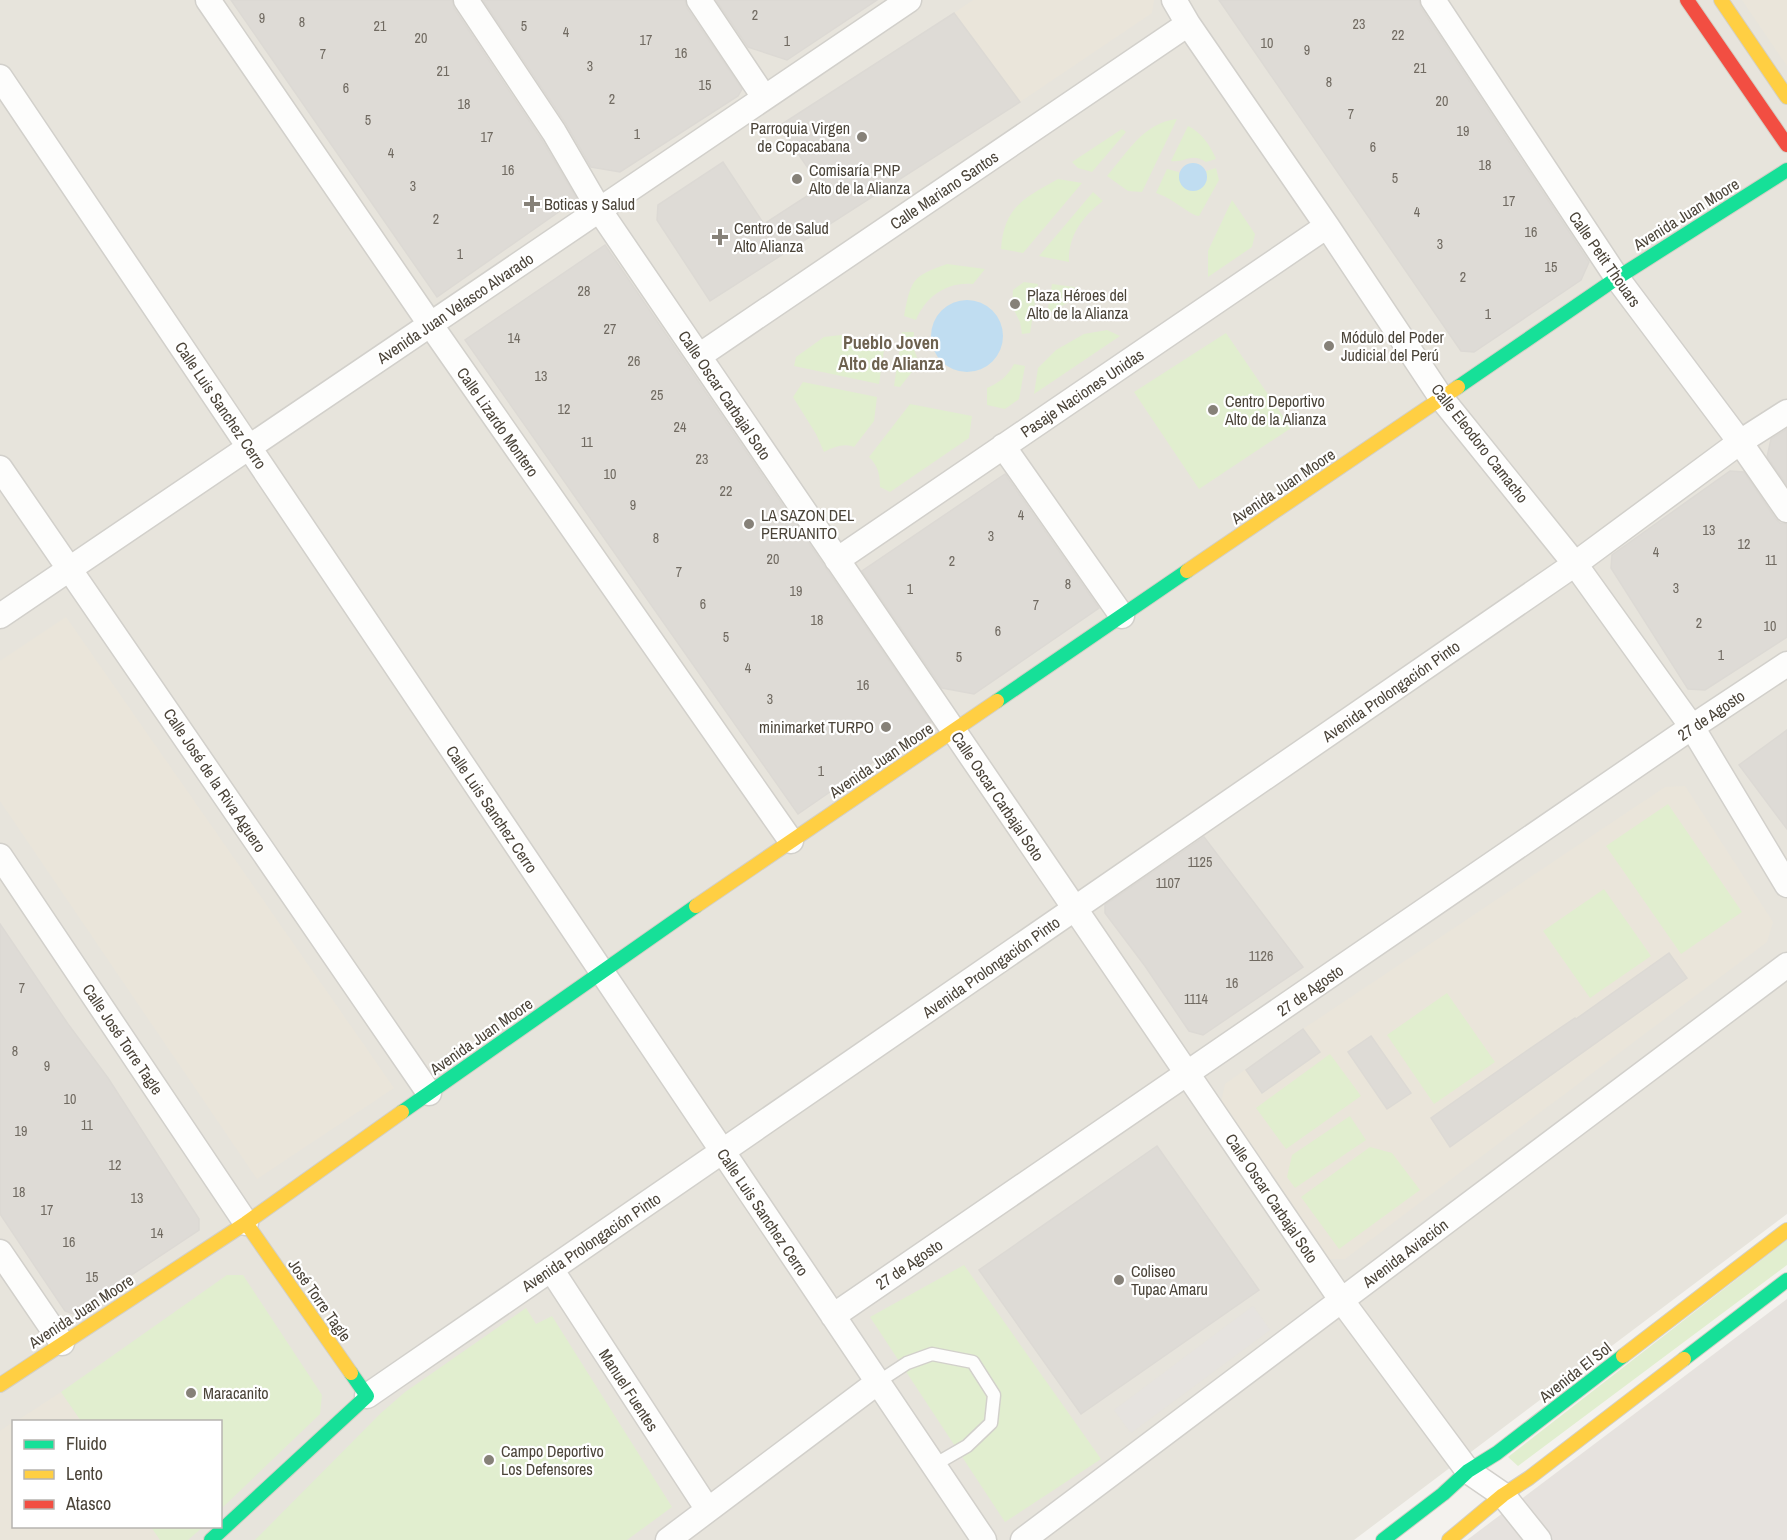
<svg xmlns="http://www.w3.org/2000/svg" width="1787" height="1540" font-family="'Archivo Narrow',sans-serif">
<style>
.residential{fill:#e7e4dc;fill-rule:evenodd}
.industrial{fill:#e6e2de}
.education{fill:#eae5da}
.green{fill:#e1eecf}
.parking{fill:#e6e3df}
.water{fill:#c0ddf1}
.building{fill:#dedbd6;stroke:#dcd9d4;stroke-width:1.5}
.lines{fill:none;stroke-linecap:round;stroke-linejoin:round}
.lane-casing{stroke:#d2d0cb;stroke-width:15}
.street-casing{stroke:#d2d0cb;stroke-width:27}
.fast-casing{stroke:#d3cfc5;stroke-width:16}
.slow-casing{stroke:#d3cfc5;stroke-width:16}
.jam-casing{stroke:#d3cfc5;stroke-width:16}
.lane{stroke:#fdfdfc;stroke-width:12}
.street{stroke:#fdfdfc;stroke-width:24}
.fast{stroke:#16e098;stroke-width:14}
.slow{stroke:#ffcf43;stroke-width:14}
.jam{stroke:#f24e42;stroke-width:14}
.poi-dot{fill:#868178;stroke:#fff;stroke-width:2}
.labels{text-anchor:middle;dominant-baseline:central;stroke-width:4.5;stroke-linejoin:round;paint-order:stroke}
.number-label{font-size:14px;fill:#706a61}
.poi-label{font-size:16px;fill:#4b4439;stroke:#fff;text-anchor:start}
.street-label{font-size:16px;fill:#4b4439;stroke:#fff}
.neighbourhood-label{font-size:18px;font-weight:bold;fill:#6e6250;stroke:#fff}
</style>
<rect width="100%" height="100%" fill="#f4f2ee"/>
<!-- residential -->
<path class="residential" d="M0,0h1787v1214l-433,326h-1354zM14,1422h206v104h-206z"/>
<!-- industrial -->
<path class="industrial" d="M1787,1299v241h-320z"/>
<!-- education -->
<path class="education" d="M973,0h181l-2,13 -132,89 -66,-89z
M1742,0h45v66z
M66,617l328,471 -137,91 -257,-378v-140z
M1685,786l88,136 -6,20 -422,317h-16l-108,-156 4,-19 78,-55 362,-242z
M61,1392l20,29 -66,1z
M13,1422l1,104 137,1 9,13h-160v-109z"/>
<!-- green -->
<path class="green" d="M1177,119l-35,73 -14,-1 -21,-15c21,-24 36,-53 70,-57z
M1188,126c14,7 22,19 28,33l-10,3c-15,-10 -20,1 -35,-1z
M1122,129l4,3 -34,40 -14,-4 -6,-6z
M1216,168l3,12 -20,36c-8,0 -28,-19 -43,-23l11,-24 12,3v4l10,14c9,2 12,-4 18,-10l-1,-9z
M1058,179l24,4 -59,70 -22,-4c3,-42 23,-51 57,-70z
M1093,192l10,9c-20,15 -35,34 -34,61l-30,-6z
M1232,200l23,34 -3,13 -44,30v-26z
M947,264l38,5 -12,15c-26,-3 -48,13 -57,36l-12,-4c7,-36 8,-40 43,-52z
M1024,282l14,2 -8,49 -8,1 -2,-12 -8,-16 1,-16z
M1052,284l22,3 5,10 -32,17z
M1107,330l13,6 -86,58 4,-26 18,-18 28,-16z
M902,332h12l-1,15 6,16 -19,24 -6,-1z
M1226,333l65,95 -92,61 -65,-97z
M841,335l44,8 -6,41 -85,-18 2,-9 28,-20z
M1014,364l11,2 -6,33 -14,10 -18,-4v-17c12,-5 21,-12 27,-24z
M803,382l74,15 -3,24 -20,26c-10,-4 -20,0 -30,5l-8,-18 -23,-37z
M910,404l62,12 -3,22 -79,54 -10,-5c0,-13 -2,-21 -11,-30z
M1668,804l74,108 -61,42 -75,-108z
M1604,889l47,67 -61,42 -47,-67z
M1447,993l48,69 -61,42 -47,-69z
M1330,1054l31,42 -75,53 -30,-41z
M1350,1116l16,24 -71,48 -8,-11 5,-22z
M1370,1147l22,6 28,37 -81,59 -38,-52z
M1787,1240v25l-269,201 -10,-9z
M964,1265l137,194 -96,63 -135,-205z
M227,1275h16l79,120 -2,19 -99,95 -1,-87 -139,-1 -20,-29z
M526,1308l10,16 16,-8 120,191 -45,33h-372l126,-127 24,-21z
M151,1527h52l-15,13h-28z"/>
<!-- parking -->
<path class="parking" d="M1253,1306l17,24 -139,103 -17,-23z"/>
<!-- water -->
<path class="water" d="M1179 177a14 14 0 1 1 28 0a14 14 0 1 1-28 0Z
M931 336a36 36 0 1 1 72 0a36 36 0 1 1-72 0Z"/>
<!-- building -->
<path class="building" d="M231,0h221l2,8 88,132 35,59 -140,98z
M483,0h202l2,8 55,81 -4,7 -118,76 -29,-5 -25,-43z
M716,0h161l-90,60 -39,-13z
M1219,0h200l2,8 168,254 -8,18 -107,72 -13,-1z
M954,13l66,89 -310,199 -53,-81 1,-15 65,-43 41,62 57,-37 -42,-61z
M605,245l326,477 -133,92 -333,-474z
M1787,429v56l-20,-28 4,-18z
M1730,471l14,1 31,46 5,5 7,1v113l-82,53 -17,-1 -77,-121 1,-13z
M1005,474l94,134 -125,86 -32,-6 -80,-117z
M1787,730v99l-48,-64z
M1204,837l99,130 -100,68 -14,-4 -44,-65 -40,-53v-8z
M0,924l68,100 40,54 91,141v11l-126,84 -8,-3 -65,-97z
M1669,953l18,25 -237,169 -19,-29 91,-64 53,-36 1,1z
M1303,1029l17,23 -58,41 -16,-23z
M1371,1036l40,57 -24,16 -39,-57z
M1157,1146l102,144 -178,124 -102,-144z"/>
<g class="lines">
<defs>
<path id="lane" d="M878,1382l29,-19 25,-9 41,8 21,33 -3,28 -24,23 -33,19"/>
<path id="street" d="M208,0l222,324 361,517
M466,0l88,132 46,79 742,1090 126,170 35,24 36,45
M699,0l65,97
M1174,0l14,24 139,202 115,173 133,165 117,163 95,158
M1433,0l184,278 123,164 47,68
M0,77l984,1463
M699,356l489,-332
M1003,446l119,170
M0,468l429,625
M837,560l490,-334
M0,616l909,-616
M0,856l246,367
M0,1252l62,91
M551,1269l157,241
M833,1316l859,-589 95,-63
M367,1396l1208,-832 165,-122 47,-30
M668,1540l210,-158
M1023,1540l764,-575"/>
<path id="fast" d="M1458,387l159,-109 170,-108
M997,701l190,-130
M402,1112l294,-206
M1684,1359l103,-79
M211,1540l156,-144 -16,-23
M1383,1540l60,-46 25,-23 29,-18 126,-97"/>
<path id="slow" d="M1721,0l66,97
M1187,571l271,-184
M696,906l301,-205
M246,1223l105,150
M1623,1356l164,-126
M0,1385l246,-162 156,-111
M1449,1540l54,-45 26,-17 155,-119"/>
<path id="jam" d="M1687,0l100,145"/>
</defs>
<!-- lane casing -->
<use href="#lane" class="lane-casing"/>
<!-- street casing -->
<use href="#street" class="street-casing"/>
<!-- fast casing -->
<use href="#fast" class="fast-casing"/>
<!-- slow casing -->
<use href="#slow" class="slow-casing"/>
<!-- jam casing -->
<use href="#jam" class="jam-casing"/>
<!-- lane -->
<use href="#lane" class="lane"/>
<!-- street -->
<use href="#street" class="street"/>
<!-- fast -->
<use href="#fast" class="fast"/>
<!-- slow -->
<use href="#slow" class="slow"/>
<!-- jam -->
<use href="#jam" class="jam"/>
</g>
<!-- markers -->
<g class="poi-dot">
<circle cx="862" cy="137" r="6"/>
<circle cx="797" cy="179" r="6"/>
<path d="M529 195h6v6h6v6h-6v6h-6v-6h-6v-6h6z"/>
<path d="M717 228h6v6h6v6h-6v6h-6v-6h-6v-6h6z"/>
<circle cx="1015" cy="304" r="6"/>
<circle cx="1329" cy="346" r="6"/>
<circle cx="1213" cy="410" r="6"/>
<circle cx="749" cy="524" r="6"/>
<circle cx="886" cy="727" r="6"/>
<circle cx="1119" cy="1280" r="6"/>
<circle cx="191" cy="1393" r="6"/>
<circle cx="489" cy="1460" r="6"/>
</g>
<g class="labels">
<!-- number labels -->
<g class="number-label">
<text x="755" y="15">2</text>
<text x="262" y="18">9</text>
<text x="302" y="22">8</text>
<text x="1359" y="24">23</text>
<text x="380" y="26">21</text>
<text x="524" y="26">5</text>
<text x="566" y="32">4</text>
<text x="1398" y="35">22</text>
<text x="421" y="38">20</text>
<text x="646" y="40">17</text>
<text x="787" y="41">1</text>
<text x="1267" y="43">10</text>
<text x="1307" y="50">9</text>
<text x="681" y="53">16</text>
<text x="323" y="54">7</text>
<text x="590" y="66">3</text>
<text x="1420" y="68">21</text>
<text x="443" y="71">21</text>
<text x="1329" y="82">8</text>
<text x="705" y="85">15</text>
<text x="346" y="88">6</text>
<text x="612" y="99">2</text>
<text x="1442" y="101">20</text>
<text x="464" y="104">18</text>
<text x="1351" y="114">7</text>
<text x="368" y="120">5</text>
<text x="1463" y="131">19</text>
<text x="637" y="134">1</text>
<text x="487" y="137">17</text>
<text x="1373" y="147">6</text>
<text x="391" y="153">4</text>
<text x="1485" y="165">18</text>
<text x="508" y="170">16</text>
<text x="1395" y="178">5</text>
<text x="413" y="186">3</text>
<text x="1509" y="201">17</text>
<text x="1417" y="212">4</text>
<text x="436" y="219">2</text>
<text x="1531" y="232">16</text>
<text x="1440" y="244">3</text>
<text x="460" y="254">1</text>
<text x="1551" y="267">15</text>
<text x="1463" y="277">2</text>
<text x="584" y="291">28</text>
<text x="1488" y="314">1</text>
<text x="610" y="329">27</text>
<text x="514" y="338">14</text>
<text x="634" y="361">26</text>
<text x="541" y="376">13</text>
<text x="657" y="395">25</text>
<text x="564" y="409">12</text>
<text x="680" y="427">24</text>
<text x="587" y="442">11</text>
<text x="702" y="459">23</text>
<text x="610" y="474">10</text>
<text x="726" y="491">22</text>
<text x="633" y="505">9</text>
<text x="1021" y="515">4</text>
<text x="1709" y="530">13</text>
<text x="991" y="536">3</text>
<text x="656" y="538">8</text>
<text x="1744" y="544">12</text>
<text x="1656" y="552">4</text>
<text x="773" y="559">20</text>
<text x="1771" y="560">11</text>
<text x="952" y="561">2</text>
<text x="679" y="572">7</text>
<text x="1068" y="584">8</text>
<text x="1676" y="588">3</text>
<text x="910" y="589">1</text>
<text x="796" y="591">19</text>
<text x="703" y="604">6</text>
<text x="1036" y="605">7</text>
<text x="817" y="620">18</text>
<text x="1699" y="623">2</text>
<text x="1770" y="626">10</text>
<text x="998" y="631">6</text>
<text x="726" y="637">5</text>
<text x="1721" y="655">1</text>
<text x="959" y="657">5</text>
<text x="748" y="668">4</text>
<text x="863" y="685">16</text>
<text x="770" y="699">3</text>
<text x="821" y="771">1</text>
<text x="1200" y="862">1125</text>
<text x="1168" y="883">1107</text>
<text x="1261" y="956">1126</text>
<text x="1232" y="983">16</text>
<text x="22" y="988">7</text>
<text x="1196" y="999">1114</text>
<text x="15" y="1051">8</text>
<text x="47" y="1066">9</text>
<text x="70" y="1099">10</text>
<text x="87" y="1125">11</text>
<text x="21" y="1131">19</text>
<text x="115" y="1165">12</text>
<text x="19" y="1192">18</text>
<text x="137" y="1198">13</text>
<text x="47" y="1210">17</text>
<text x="157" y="1233">14</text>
<text x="69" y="1242">16</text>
<text x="92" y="1277">15</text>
</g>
<!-- poi labels -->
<g class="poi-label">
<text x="850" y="128" text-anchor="end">Parroquia Virgen<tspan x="850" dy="18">de Copacabana</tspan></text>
<text x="809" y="170">Comisaría PNP<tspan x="809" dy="18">Alto de la Alianza</tspan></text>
<text x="544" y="204">Boticas y Salud</text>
<text x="734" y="228">Centro de Salud<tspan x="734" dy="18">Alto Alianza</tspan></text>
<text x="1027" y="295">Plaza Héroes del<tspan x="1027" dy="18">Alto de la Alianza</tspan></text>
<text x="1341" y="337">Módulo del Poder<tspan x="1341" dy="18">Judicial del Perú</tspan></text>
<text x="1225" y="401">Centro Deportivo<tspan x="1225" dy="18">Alto de la Alianza</tspan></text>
<text x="761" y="515">LA SAZON DEL<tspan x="761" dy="18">PERUANITO</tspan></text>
<text x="874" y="727" text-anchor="end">minimarket TURPO</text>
<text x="1131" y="1271">Coliseo<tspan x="1131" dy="18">Tupac Amaru</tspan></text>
<text x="203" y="1393">Maracanito</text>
<text x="501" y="1451">Campo Deportivo<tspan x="501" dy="18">Los Defensores</tspan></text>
</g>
<!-- street labels -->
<g class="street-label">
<text transform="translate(944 190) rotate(-34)">Calle Mariano Santos</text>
<text transform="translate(1686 214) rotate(-32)">Avenida Juan Moore</text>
<text transform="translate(1605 259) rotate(55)">Calle Petit Thouars</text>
<text transform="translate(455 308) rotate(-34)">Avenida Juan Velasco Alvarado</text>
<text transform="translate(1082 393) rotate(-34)">Pasaje Naciones Unidas</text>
<text transform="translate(725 395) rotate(56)">Calle Oscar Carbajal Soto</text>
<text transform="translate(221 405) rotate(56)">Calle Luis Sanchez Cerro</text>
<text transform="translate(498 422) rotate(55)">Calle Lizardo Montero</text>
<text transform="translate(1480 443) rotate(52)">Calle Eleodoro Camacho</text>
<text transform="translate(1283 486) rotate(-34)">Avenida Juan Moore</text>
<text transform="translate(1391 691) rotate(-35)">Avenida Prolongación Pinto</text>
<text transform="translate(1711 715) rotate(-34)">27 de Agosto</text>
<text transform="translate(881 760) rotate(-34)">Avenida Juan Moore</text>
<text transform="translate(215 780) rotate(56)">Calle José de la Riva Aguero</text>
<text transform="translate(998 796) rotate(56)">Calle Oscar Carbajal Soto</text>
<text transform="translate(492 809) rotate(56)">Calle Luis Sanchez Cerro</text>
<text transform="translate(991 967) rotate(-35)">Avenida Prolongación Pinto</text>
<text transform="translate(1310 990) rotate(-35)">27 de Agosto</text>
<text transform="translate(481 1036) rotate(-35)">Avenida Juan Moore</text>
<text transform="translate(123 1039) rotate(56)">Calle José Torre Tagle</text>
<text transform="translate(1272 1198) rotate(56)">Calle Oscar Carbajal Soto</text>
<text transform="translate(763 1212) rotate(56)">Calle Luis Sanchez Cerro</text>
<text transform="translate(591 1242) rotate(-34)">Avenida Prolongación Pinto</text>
<text transform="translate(1405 1253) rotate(-37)">Avenida Aviación</text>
<text transform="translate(909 1264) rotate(-34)">27 de Agosto</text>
<text transform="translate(320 1300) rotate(55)">José Torre Tagle</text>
<text transform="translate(81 1311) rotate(-33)">Avenida Juan Moore</text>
<text transform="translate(1575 1372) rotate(-38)">Avenida El Sol</text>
<text transform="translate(629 1390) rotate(57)">Manuel Fuentes</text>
</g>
<!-- neighbourhood labels -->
<g class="neighbourhood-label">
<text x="891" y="342">Pueblo Joven<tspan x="891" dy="21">Alto de Alianza</tspan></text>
</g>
</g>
<!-- legend -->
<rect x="12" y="1420" width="210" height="108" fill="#ffffff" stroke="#b7b4b0" stroke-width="1.5"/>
<rect x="24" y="1440" width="30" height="9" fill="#16e098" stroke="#b7b4b0" stroke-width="1.5"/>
<text x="66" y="1450" font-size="18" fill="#4b4439">Fluido</text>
<rect x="24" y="1470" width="30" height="9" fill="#ffcf43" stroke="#b7b4b0" stroke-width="1.5"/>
<text x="66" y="1480" font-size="18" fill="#4b4439">Lento</text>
<rect x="24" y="1500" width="30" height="9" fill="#f24e42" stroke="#b7b4b0" stroke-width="1.5"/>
<text x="66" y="1510" font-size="18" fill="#4b4439">Atasco</text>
</svg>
